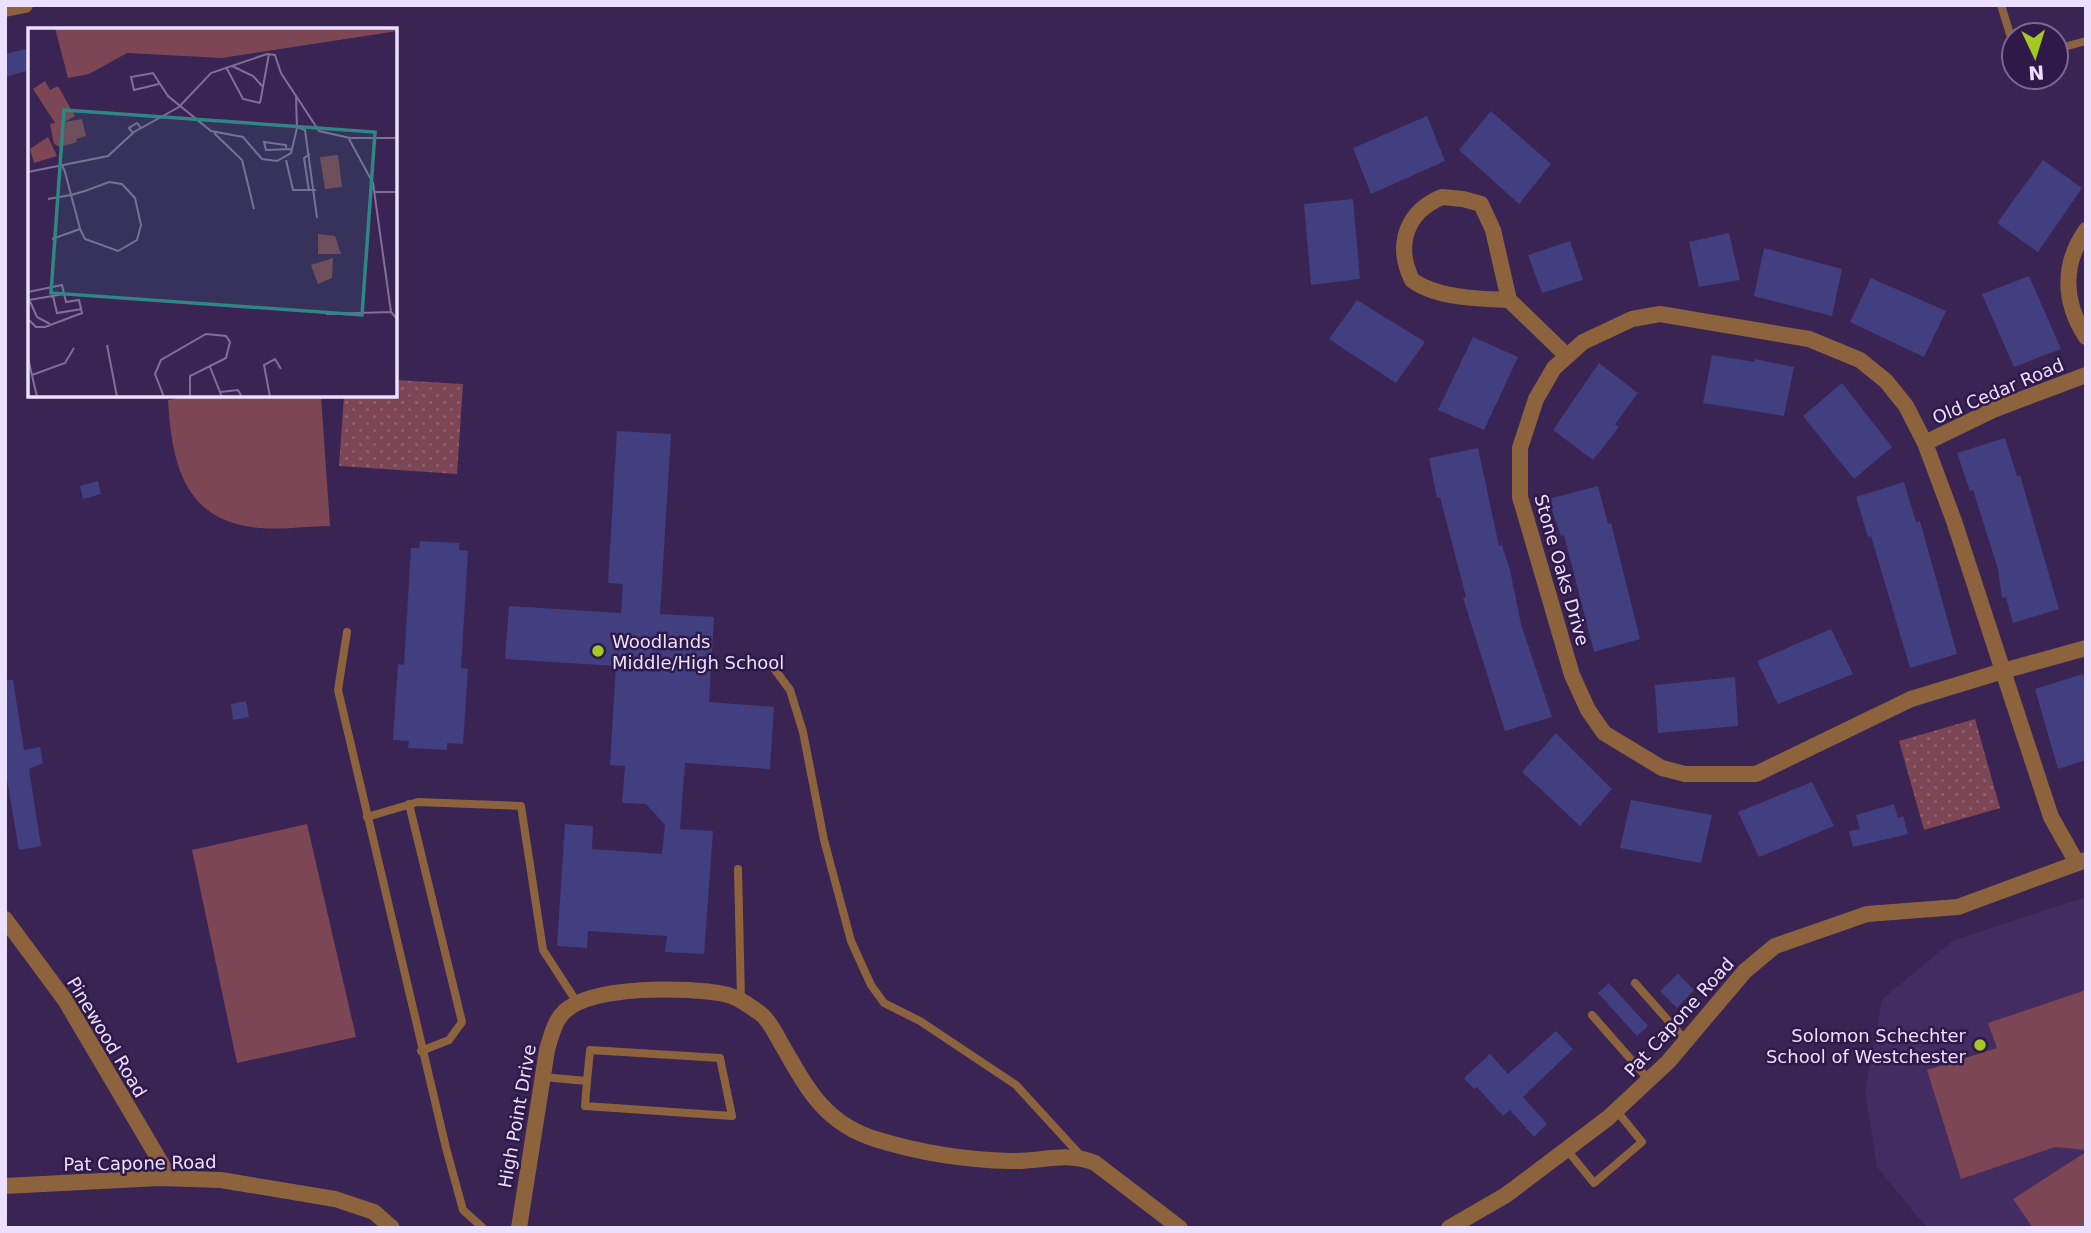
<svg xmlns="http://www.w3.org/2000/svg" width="2091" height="1233" font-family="'DejaVu Sans',sans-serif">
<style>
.built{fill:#432c62}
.grass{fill:#7c4655}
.park{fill:url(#park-dots)}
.building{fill:#413f80}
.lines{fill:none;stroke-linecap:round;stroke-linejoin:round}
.lane{stroke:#8d633e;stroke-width:8}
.street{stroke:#8d633e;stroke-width:16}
.poi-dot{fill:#a4c824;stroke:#2f1948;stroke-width:2.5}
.labels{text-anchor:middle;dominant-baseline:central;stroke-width:5;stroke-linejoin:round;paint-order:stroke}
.street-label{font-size:18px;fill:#ebe0ff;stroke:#2f1948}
.poi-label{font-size:18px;fill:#ebe0ff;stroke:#2f1948;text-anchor:start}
.inset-road{fill:none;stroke:#806f98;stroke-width:2}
.view{fill:#308684;fill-opacity:0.15;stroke:#308684;stroke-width:3.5}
.inset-edge{fill:none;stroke:#ebe0ff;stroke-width:3.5}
</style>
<defs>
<pattern id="park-dots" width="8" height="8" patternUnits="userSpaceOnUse" patternTransform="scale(1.75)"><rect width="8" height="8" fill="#7c4655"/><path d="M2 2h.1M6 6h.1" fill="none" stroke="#8f606e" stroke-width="1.8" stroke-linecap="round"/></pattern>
</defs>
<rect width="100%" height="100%" fill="#392454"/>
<!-- built -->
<path class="built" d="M2086,897v331h-159l-50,-61 -12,-75 17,-93 72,-59z"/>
<!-- grass -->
<path class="grass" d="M194,396h127l9,130c-23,0 -48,4 -70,2 -76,-6 -88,-64 -92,-128z
M307,824l49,213 -119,26 -45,-213z
M2086,990v160l-31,-3 -94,32 -34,-109 70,-22 -9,-25z
M2086,1152v76h-53l-20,-29z"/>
<!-- park -->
<path class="park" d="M396,380l67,4 -6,90 -118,-8 5,-70h52z
M1975,719l25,89 -76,22 -25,-89z"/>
<!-- building -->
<path class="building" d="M30,48v22l-25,7v-23z
M1491,111l60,53 -32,40 -60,-54z
M1427,116l18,45 -74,33 -18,-46z
M2043,160l39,28 -44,64 -41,-29z
M1353,199l7,80 -49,6 -7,-81z
M1729,233l11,47 -41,7 -10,-45z
M1570,241l13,39 -41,13 -14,-38z
M1764,248l78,21 -10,47 -78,-20z
M2029,276l32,73 -47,18 -32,-73z
M1871,278l75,33 -22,46 -74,-35z
M1357,300l68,42 -29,41 -67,-44z
M1473,337l45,20 -34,73 -46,-20z
M1712,355l42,7 1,-3 39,8 -10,49 -81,-13z
M1599,363l39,30 -23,31 4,3 -26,33 -40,-30z
M1842,383l50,64 -38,32 -51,-63z
M617,431l54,3 -11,180 54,3 -5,85 65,5 -4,62 -85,-6 -5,66 33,2 -9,123 -39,-2 2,-16 -79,-5 -1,17 -30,-2 8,-122 28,2 -1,23 70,5 3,-29 -19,-21 -24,-1 3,-37 -15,-1 6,-99 -111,-7 4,-53 112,7 2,-29 -15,-1z
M2005,438l12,38 3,-1 39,134 -46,14 -7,-26 -4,1 -4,-29 -25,-79 -3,1 -13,-38z
M1478,448l21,98 3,-1 8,25 11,54 31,93 -47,14 -42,-133 3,-1 -26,-100 -3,1 -8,-40z
M98,481l3,13 -18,5 -3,-13z
M1904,482l12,40 4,-1 37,133 -47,14 -39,-132 -3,1 -12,-40z
M1598,486l10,38 3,-1 29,116 -46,13 -30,-117 -3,1 -13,-37z
M420,541l39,2v7l9,1 -7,117 7,1 -5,75 -16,-1v7l-39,-2 1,-7 -16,-1 5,-76 6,1 7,-117h8z
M1831,629l22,45 -75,30 -21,-43z
M2083,674l3,11v75l-28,9 -23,-80z
M1735,677l3,49 -80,7 -3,-48z
M5,680h8l11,70 16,-3 3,16 -14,6 12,77 -22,4 -14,-82z
M246,701l3,16 -16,3 -2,-16z
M1556,733l56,56 -32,37 -58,-54z
M1812,782l22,44 -75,31 -21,-45z
M1631,800l81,15 -11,48 -81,-15z
M1894,804l4,14 5,-2 5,18 -55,13 -4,-16 11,-2 -4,-14z
M1678,974l16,16 -17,18 -17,-17z
M1609,983l39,43 -11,10 -39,-43z
M1556,1031l17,18 -50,48 24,27 -13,13 -24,-27 -7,6 -26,-29 -3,2 -10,-11 26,-24 18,20z"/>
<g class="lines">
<!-- lane -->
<path class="lane" d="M2001,5l13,42
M2056,49l30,-8
M347,632l-9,58 108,458 17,62 20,18
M770,663l20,27 13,42 21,108 27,101 20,44 13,18 36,18 96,64 65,71
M409,804l53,218 -13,18 -28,11
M367,817l51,-15 103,4 22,144 35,54
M738,869l3,131
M1635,983l52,59
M1592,1015l57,65
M543,1077l44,4 3,-31 130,8 12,58 -147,-10 2,-25
M1567,1150l27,33 48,-41 -26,-32"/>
<!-- street -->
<path class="street" d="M5,9l20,-4
M1442,197l21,2 18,5 12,26 16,70c-30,-1 -73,-2 -97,-20 -17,-35 -6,-68 30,-83z
M2086,230c-24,34 -23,72 0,107
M1509,300l58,56
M1925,443l68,-33 93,-35
M2077,863l-26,-46 -48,-146 -49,-150 -29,-78 -19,-37 -20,-25 -26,-21 -51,-21 -149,-25 -28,5 -49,23 -29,26 -18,31 -16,49v49l52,178 16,35 16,23 58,35 23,6h71l155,-75 92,-28 83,-23
M5,919l60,81 105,178
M5,1186l154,-8 62,2 114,19 39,13 18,16
M519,1228l28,-178c4,-13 7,-29 18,-39 29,-26 122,-24 159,-17 14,3 26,12 37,20 9,7 15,21 21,31 25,43 42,78 93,94 42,13 92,21 136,22 28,1 58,-10 84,2l85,65
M1449,1228l57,-33 102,-77 60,-56 77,-91 30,-25 92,-32 91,-7 128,-47"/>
</g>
<!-- markers -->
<g class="poi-dot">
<circle cx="598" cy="651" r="7"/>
<circle cx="1980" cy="1045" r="7"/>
</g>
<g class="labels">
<!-- street labels -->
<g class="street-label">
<text transform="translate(1998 391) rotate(-23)">Old Cedar Road</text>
<text transform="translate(1562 570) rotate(74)">Stone Oaks Drive</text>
<text transform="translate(1679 1017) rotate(-48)">Pat Capone Road</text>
<text transform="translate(107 1037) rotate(59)">Pinewood Road</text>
<text transform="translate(517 1116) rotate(-80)">High Point Drive</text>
<text transform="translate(140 1163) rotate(-1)">Pat Capone Road</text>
</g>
<!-- poi labels -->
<g class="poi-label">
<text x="612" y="641">Woodlands<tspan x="612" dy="21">Middle/High School</tspan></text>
<text x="1966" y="1035" text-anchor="end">Solomon Schechter<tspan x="1966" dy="21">School of Westchester</tspan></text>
</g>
</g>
<!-- overview -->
<g transform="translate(28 28)">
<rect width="369" height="369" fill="#392454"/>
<path d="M27,0h342l1,3 -176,27 -95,-5 -38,21 -21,4zM17,53l5,9 8,-4 17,30 -11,6 18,-3 4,17 -10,3 1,3 -17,5 -6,-3 -4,-20 5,-1 -22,-34zM310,127l4,32 -17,2 -5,-32zM290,206l17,2 6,18h-23zM305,230l-1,20 -14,6 -7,-19z" fill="#7c4655"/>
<path d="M20,109l9,19 -23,7 -4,-14z" fill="#7c4655"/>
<path class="inset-road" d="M204,38l21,10 9,10M198,39l17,32 17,4M131,56l-25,6 -3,-13 22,-4 15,23 43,35 32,6 19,22 15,2 14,-8 6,-25 -1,-31M232,75l9,-49M269,99l8,3 12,88M105,105l-4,-5 8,-5 4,5M186,105l28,27 12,49M321,111l24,44 18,129 7,8M258,120v-3l-22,-3 2,8 26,-1M258,132l7,30h23M0,144l80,-16 26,-24 45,-25 32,-34 56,-19 8,1 6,18 38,58 31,7h48M281,163l-5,-33 6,-4M347,164h23M20,171l23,-4 14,-4 24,-9 13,2 13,14 6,27 -4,15 -19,11 -33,-12 -5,-10 -3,-12 -6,-22 -6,-23 -3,-7M24,211l28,-10M0,264l34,-7 4,17 13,-2 3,13 -37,14h-9l-8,-8M25,268l4,17 25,-4M0,269l9,20 13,7M1,272l35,-6M298,286l65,-2M79,317l10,52M0,330l9,39M182,339l12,30M4,347l33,-12 9,-15M192,364l18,-2 4,7M136,369l-9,-23 6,-14 45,-26 20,2 4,6 -4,16 -36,18v21M242,369l-6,-32 11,-6 6,10"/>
<path class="view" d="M36,82l311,22 -13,183 -311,-22z"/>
<rect width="369" height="369" class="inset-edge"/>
</g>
<!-- border -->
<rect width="2091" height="1233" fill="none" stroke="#ebe0ff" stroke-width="14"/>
<!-- north arrow -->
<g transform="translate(2035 56) rotate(176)"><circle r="33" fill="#2f1948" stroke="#7a6991" stroke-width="2"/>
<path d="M0-5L12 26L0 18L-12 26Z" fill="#a4c824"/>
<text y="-10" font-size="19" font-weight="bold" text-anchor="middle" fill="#ebe0ff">N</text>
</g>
</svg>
